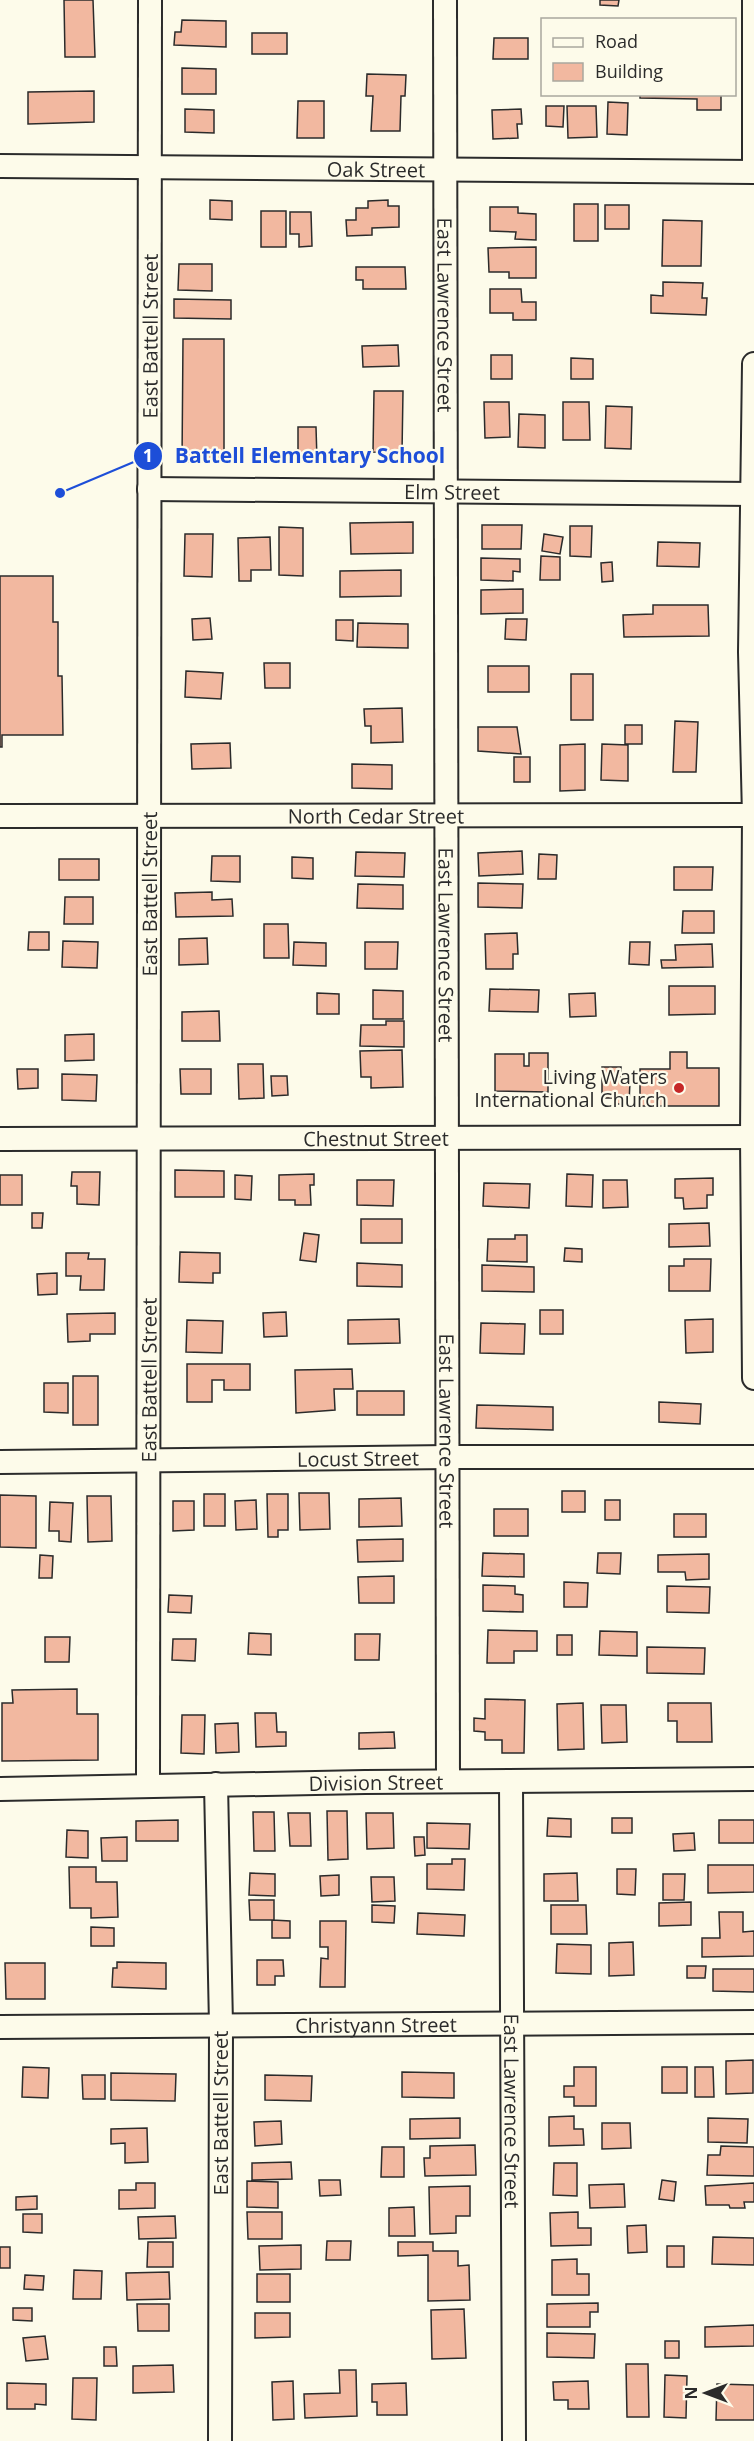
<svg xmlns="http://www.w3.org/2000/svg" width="754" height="2441" font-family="'Open Sans',sans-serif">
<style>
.building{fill:#f2b8a0;stroke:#2b2b2b;stroke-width:1.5}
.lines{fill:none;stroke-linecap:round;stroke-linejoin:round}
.minor-casing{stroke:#2b2b2b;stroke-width:26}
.minor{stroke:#fdfbea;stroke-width:22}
.poi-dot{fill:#c62828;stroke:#fdfbea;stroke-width:2}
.labels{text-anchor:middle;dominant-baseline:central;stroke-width:4.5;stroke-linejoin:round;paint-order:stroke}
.street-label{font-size:20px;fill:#2b2b2b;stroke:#fdfbea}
.poi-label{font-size:20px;fill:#2b2b2b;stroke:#fdfbea;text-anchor:end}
.leader{fill:none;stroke:#1d4ed8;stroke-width:2}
.callout-dot{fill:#1d4ed8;stroke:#fdfbea;stroke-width:2}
.mark-label{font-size:18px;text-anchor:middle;font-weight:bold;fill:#fff}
.callout-label{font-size:21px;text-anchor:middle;font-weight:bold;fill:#1d4ed8;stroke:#fdfbea;stroke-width:4.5;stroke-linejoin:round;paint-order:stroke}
</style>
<rect width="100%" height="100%" fill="#fdfbea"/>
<!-- building -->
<path class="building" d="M64,0h29l2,57h-30z
M600,0h19l-1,6 -18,-1z
M182,20l44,1v26l-52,-2 1,-13h6z
M252,33h35v21h-35z
M494,38h34v21h-35z
M182,68l34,1v25h-34z
M367,74l39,1 -1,21h-4l-1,35h-29l2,-35h-7z
M94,91v31l-66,2v-32z
M640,94h81v16h-24v-11l-57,-1z
M298,101h26v37h-27z
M608,102l20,1 -1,32 -20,-1z
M546,106h18l-1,21 -17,-1z
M567,106h29l1,31 -29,1z
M185,109l29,1v23l-29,-1z
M521,109l1,15h-5l1,14 -25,1 -1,-29z
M210,200l22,1v19l-22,-1z
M388,200v6h11v21l-27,1v7l-25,1 -1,-16h10v-12h12v-7z
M574,204h24v37h-24z
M605,205h24v24h-24z
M490,207h28v6l18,1v26l-21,-1 1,-7 -26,-1z
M261,211h25v36h-25z
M290,212h21l1,34 -13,1v-13h-9z
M663,220l39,1 -1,45h-39z
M536,247v31h-27v-6h-20l-1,-24z
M179,264h33v27l-34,-1z
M356,267h49l1,22h-43v-9h-7z
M663,282l40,1 -1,15h5l-1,17 -55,-2v-18l12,1z
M490,289h31l1,13h14v18h-23v-7h-23z
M174,299l57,1v19l-57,-1z
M183,339h41v123h-42z
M398,345l1,21 -36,1 -1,-21z
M491,355h21v24h-21z
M571,358l22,1v20h-22z
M374,391h29l-1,62 -29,-1z
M484,402h25l1,35 -25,1z
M563,402h26l1,38h-27z
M606,406l26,1 -1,42 -26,-1z
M519,414l26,1v33l-27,-1z
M298,427h18l1,33h-19z
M413,522v31l-62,1 -1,-31z
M482,525h40l-1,24h-39z
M570,526h22l-1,31 -21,-1z
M279,527l24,1v48l-24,-1z
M185,534h28l-1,43 -28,-1z
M544,534l19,3 -3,17 -18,-3z
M270,537l1,33h-20v11h-12l-1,-43z
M658,542l42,1 -1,24 -42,-1z
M541,556l19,1v23h-20z
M481,558l39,1v13l-7,-1v10l-32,-1z
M612,562l1,19 -11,1 -1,-19z
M401,570v26l-61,1v-26z
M0,576h53v46h5v54h4l1,59h-61v12h-2z
M523,589v24l-42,1v-24z
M653,605h55l1,31 -85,1 -1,-22 30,-1z
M210,618l2,21 -19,1 -1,-21z
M506,619h21l-1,21 -21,-1z
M336,620h17v21l-17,-1z
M358,623l50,1v24l-51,-1z
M264,663h26v25h-25z
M488,666h41v26h-41z
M186,671l37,2 -2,26 -36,-2z
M571,674h22v46h-22z
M402,708l1,34 -32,1v-17h-6l-1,-17z
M675,721l23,1 -2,50h-23z
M625,725h17v19h-17z
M478,727h39l4,27 -43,-3z
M230,743l1,25 -39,1 -1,-25z
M585,744v46l-25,1v-46z
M602,744l26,1v36l-27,-1z
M514,757h16v25h-16z
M352,764l40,1v24l-40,-1z
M522,851l1,23 -44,2 -1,-23z
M356,852l49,1 -1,24 -49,-1z
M539,854l18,1 -1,24h-18z
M212,856h28v26l-29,-1z
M292,857l21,1v21l-21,-1z
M59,859h40v21h-40z
M674,867h39l-1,23h-38z
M478,883l45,1 -1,24 -44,-1z
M358,884l45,1v24l-46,-1z
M212,892v8l20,-1 1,17 -57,1 -1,-24z
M65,897h28v27h-29z
M683,911h31v22h-32z
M264,924h24l1,34h-25z
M29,932h20v18h-21z
M517,933l1,21h-5v15h-27l-1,-35z
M207,938l1,26 -29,1v-26z
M63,941l35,1 -1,26 -35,-1z
M294,942l32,1v23l-33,-1z
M365,942h33l-1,27h-32z
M630,942h20l-1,23 -20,-1z
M712,944l1,23 -51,1 -1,-8h15l-1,-15z
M669,986h46v28l-46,1z
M490,989l49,1 -1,22 -49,-1z
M373,990l30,1v28h-30z
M317,993l22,1v20h-22z
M595,993l1,23 -26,1 -1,-23z
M219,1011l1,30h-38v-29z
M386,1021h18v26l-44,-1 1,-21h25z
M94,1034v26l-29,1v-26z
M402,1050l1,37 -32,1v-11h-10l-1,-26z
M670,1052h17v16h32v38h-79v-37h30z
M529,1053h19v39l-53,-1v-37h29v12h5z
M238,1064h25l1,34 -25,1z
M602,1067h19v14h9l-1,23h-16v-6h-11z
M17,1069h21v19l-20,1z
M180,1069h31v25h-30z
M62,1074l35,1 -1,26 -34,-1z
M271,1076h16l1,19 -16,1z
M175,1170l49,1v26h-49z
M72,1172h28l-1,33 -22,-1v-18h-6z
M314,1174v11h-4l1,20h-16v-5h-16v-25z
M567,1174l26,1 -1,32 -26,-1z
M0,1175h22v30h-22z
M235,1175l17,1 -1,24 -16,-1z
M713,1178v17h-6v13l-23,1 -1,-11h-8v-19z
M357,1180h37l-1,26 -36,-1z
M603,1180h24l1,27 -25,1z
M484,1183l46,1 -1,24 -46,-2z
M32,1213h11l-1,15h-10z
M361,1219h41v24h-41z
M709,1223l1,23 -41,1v-23z
M304,1233l15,2 -3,27 -16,-2z
M515,1235h12v27l-40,-1 1,-22h27z
M565,1248l17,1v13l-18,-1z
M180,1252l40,1v20h-7v10l-34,-1z
M66,1253h23l-1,6h17l-1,31h-24l1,-14h-15z
M684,1259h27l-1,32h-41v-25h15z
M357,1263l45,2v22l-45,-1z
M482,1265l52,2v25l-52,-1z
M57,1273v21l-19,1 -1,-21z
M540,1310h23v24h-23z
M286,1312l1,24 -23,1 -1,-24z
M115,1313v21h-25v7l-22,1 -1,-28z
M399,1319l1,24 -52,1v-24z
M713,1319v33l-27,1 -1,-33z
M187,1320l36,1 -1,32 -36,-1z
M481,1323l44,1 -1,30 -44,-1z
M187,1364h63v26h-26v-10h-12v22h-25z
M352,1369l1,20h-19l1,21 -39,3 -1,-43z
M73,1376h25v49h-25z
M44,1383h24v30l-24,-1z
M357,1391h47v24h-47z
M659,1402l42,2 -1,20 -41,-2z
M477,1405l76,2v23l-77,-2z
M562,1491h23v21h-23z
M299,1493h30l1,36 -30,1z
M204,1494h21v32h-21z
M267,1494h21v36h-10v7h-10z
M0,1495l36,1v52l-36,-1z
M87,1496h24l1,45 -24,1z
M401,1498l1,28 -43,1v-28z
M256,1500l1,29 -21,1 -1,-29z
M605,1500h15v20h-15z
M173,1501h21v29l-21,1z
M50,1502l23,1 -2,39 -12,-1v-10h-10z
M494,1509h34v27h-34z
M674,1514h32v23h-32z
M403,1539v22l-45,1 -1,-22z
M483,1553l41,1v23l-42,-1z
M598,1553h23l-1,21 -23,-1z
M709,1554v25l-23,1 -1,-8h-27v-17z
M40,1555l13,1 -1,22h-13z
M394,1576v27h-35l-1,-26z
M564,1582l24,1 -1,24h-23z
M483,1585l32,1v8l8,1v17l-40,-1z
M667,1586l43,1 -1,26 -42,-1z
M169,1595l23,1 -1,17 -23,-1z
M488,1630l49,1v20h-23v12h-27z
M600,1631l37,1v24l-38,-1z
M249,1633l22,1v21l-23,-1z
M355,1634h25l-1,26h-24z
M557,1635h15v20h-15z
M45,1637h25l-1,25h-24z
M173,1639h23l-1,22 -23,-1z
M647,1647l58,1 -1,26 -57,-1z
M77,1689v25h21v46l-96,1v-58h11l-1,-13z
M485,1699l40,1 -1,53h-22v-13h-17v-8l-11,-1v-13l11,1z
M583,1703l1,46 -26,1 -1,-46z
M668,1703h43l1,39h-35v-21h-9z
M601,1705h25l1,37 -25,1z
M255,1713h21l1,19h9v14l-30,1z
M182,1715h23l-1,39 -23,-1z
M238,1723l1,29 -23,1 -1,-29z
M394,1732l1,16 -36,1v-16z
M327,1811h20l1,48 -20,1z
M253,1812h21l1,39h-21z
M288,1813h22l1,33h-21z
M366,1813h27l1,35 -27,1z
M548,1818l23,1v18l-24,-1z
M612,1818h20v15h-20z
M178,1820v21h-42v-20z
M719,1820h35v23h-35z
M427,1823l43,1 -1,25 -42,-1z
M67,1830l21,1v27l-22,-1z
M694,1833l1,17 -21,1 -1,-17z
M127,1837v24h-25l-1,-23z
M414,1837h10l1,18 -10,1z
M452,1859h13l-1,31 -37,-1v-25h25z
M708,1865h46v27l-46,1z
M69,1867h27v15h21l1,35 -27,1v-10h-21z
M617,1869h19l-1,26 -18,-1z
M250,1873l25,1v22l-26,-1z
M577,1873l1,28h-34v-27z
M663,1874h22l-1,26h-21z
M339,1875v20l-18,1 -1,-20z
M371,1877h23l1,24 -23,1z
M249,1900h25v20h-24z
M691,1902v23l-32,1v-23z
M372,1905l23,1 -1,17 -22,-1z
M551,1905h35l1,29h-36z
M719,1912h24v20l11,-1v25l-52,1v-19h18z
M418,1913l47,2 -1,21 -47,-2z
M272,1920l18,1v17h-18z
M320,1921h26l-1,66h-25l1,-29 7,1v-12h-8z
M91,1927l23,1v18h-23z
M633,1942l1,33 -25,1v-33z
M557,1944l34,1v29l-35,-1z
M257,1960h26l1,16h-9v9h-18z
M117,1962l49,1v26l-54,-2 1,-19h4z
M5,1963h40v36h-39z
M687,1966h19l-1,12h-18z
M713,1969h41v23l-41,-1z
M753,2060v33l-27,1v-33z
M23,2067l26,1 -1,30 -26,-1z
M574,2067h22v39h-22v-9h-10v-11h10z
M662,2067h25v26h-25z
M695,2067h18l1,30h-19z
M402,2072l52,1v25l-52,-1z
M111,2073l65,1 -1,27 -64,-1z
M82,2075h23v24h-22z
M265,2075l47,1 -1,25 -46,-1z
M574,2116v13h9l1,16 -35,1v-29z
M460,2118v20l-50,1v-20z
M708,2118l40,1 -1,24 -39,-1z
M281,2121l1,23 -27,2 -1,-24z
M602,2123h28l1,25 -29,1z
M147,2128l1,34 -23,1v-20l-14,1v-15z
M475,2145l1,30 -51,1 -1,-18h6v-12z
M721,2146l33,1v29l-47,-1 1,-20h12z
M382,2147h22v30h-23z
M291,2162l1,17 -40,1v-17z
M554,2163h23v33l-24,-1z
M319,2180h21l1,15 -21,1z
M662,2180l14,2 -2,19 -15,-2z
M247,2181l31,1v26l-31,-1z
M136,2183h19v25l-36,1v-19h17z
M754,2183v19h-10l1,6h-15l-1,-3h-23l-1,-19z
M624,2184l1,23 -35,1 -1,-23z
M470,2186v30h-14v17l-26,1 -1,-47z
M37,2196v13l-21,1v-13z
M414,2207l1,29h-26v-28z
M247,2212h35v27h-34z
M578,2212v16h13v17l-40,1 -1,-33z
M23,2214h19v19l-19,-1z
M175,2216l1,22 -37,1 -1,-22z
M646,2225l1,27 -19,1 -1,-27z
M713,2237l41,1v27l-42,-1z
M327,2241h24l-1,19h-24z
M148,2242h25v25h-26z
M398,2242h35v9h25v15l11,-1 1,35 -42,1v-46l-30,1z
M301,2245v24l-41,1 -1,-24z
M667,2246h17v21h-17z
M0,2247h10v21h-10z
M577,2259v15h12v21h-37v-35z
M74,2270l28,1 -1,28h-28z
M169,2272l1,27 -43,1 -1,-27z
M257,2274h33v28h-33z
M25,2275l19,1 -1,14 -19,-1z
M598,2303v9h-8v15h-43v-23z
M137,2304h32v27h-31z
M13,2308h19v13l-19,-1z
M464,2309l2,49 -34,1 -1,-49z
M255,2313h35v24l-35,1z
M754,2325v21l-49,1v-20z
M547,2333l48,1 -1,24 -47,-1z
M45,2336l3,23 -22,2 -3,-23z
M665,2341h14v17h-14z
M104,2347h12l1,19h-13z
M626,2364h22l1,53h-22z
M173,2365l1,27 -41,1v-27z
M339,2370h17l1,46 -52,2 -1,-24 36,-1z
M665,2375l22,1 -1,42 -22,-1z
M73,2378h24l-1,42 -24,-1z
M293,2381l1,38 -21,1 -1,-38z
M588,2381l1,28h-21v-9h-14l-1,-18z
M7,2383l39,1v21l-11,-1v5h-28z
M406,2383l1,32h-30v-13h-5v-18z
M717,2384l37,1v35h-38z"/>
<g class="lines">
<defs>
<g id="minor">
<path id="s1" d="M445,0l3,1781"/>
<path d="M754,0v172"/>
<path id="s2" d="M0,166l754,6"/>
<path d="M754,364l-4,288 4,163 -2,322 2,241"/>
<path id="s3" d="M149,489l605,5"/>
<path id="s4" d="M0,816l754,-1"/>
<path id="s5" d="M0,1139l754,-2"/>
<path id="s6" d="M0,1462l449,-5h305"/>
<path id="s7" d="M511,1781l3,660"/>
<path d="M216,1784l5,241 -1,416"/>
<path id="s8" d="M148,1786l2,-1786"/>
<path id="s9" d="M0,1789l365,-7 389,-3"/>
<path id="s10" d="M0,2027l754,-5"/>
</g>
</defs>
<!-- minor casing -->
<use href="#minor" class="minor-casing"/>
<!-- minor -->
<use href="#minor" class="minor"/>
</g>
<!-- markers -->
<circle class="poi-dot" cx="679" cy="1088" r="6"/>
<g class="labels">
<!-- street labels -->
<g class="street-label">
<text stroke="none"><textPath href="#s2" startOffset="376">Oak Street</textPath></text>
<text stroke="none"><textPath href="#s1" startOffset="315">East Lawrence Street</textPath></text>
<text stroke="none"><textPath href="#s8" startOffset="1450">East Battell Street</textPath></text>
<text stroke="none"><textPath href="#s3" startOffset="303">Elm Street</textPath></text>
<text stroke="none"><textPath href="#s4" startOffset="376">North Cedar Street</textPath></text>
<text stroke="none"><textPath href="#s8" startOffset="892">East Battell Street</textPath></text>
<text stroke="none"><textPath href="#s1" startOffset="945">East Lawrence Street</textPath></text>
<text stroke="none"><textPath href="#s5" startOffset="376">Chestnut Street</textPath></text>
<text stroke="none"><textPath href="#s8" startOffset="406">East Battell Street</textPath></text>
<text stroke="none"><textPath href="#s1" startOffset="1431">East Lawrence Street</textPath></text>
<text stroke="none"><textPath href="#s6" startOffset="358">Locust Street</textPath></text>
<text stroke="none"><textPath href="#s9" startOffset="376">Division Street</textPath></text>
<text stroke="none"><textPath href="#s10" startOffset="376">Christyann Street</textPath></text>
<text stroke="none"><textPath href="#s7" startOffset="330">East Lawrence Street</textPath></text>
<text transform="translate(220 2113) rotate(-90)">East Battell Street</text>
</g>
<!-- poi labels -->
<g class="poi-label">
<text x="667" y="1076">Living Waters<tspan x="667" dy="23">International Church</tspan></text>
</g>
</g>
<!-- callouts -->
<path class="leader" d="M60 493L148 456"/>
<g class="callout-dot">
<circle cx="60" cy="493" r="6"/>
<circle cx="148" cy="456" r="15"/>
</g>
<g class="mark-label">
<text x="148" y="462">1</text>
</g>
<g class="callout-label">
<text x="310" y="463">Battell Elementary School</text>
</g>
<!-- legend -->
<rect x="541" y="18" width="195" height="78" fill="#fdfbea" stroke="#a9a89e" stroke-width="1.5"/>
<rect x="553" y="38" width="30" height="9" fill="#fdfbea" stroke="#a9a89e" stroke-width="1.5"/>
<text x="595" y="48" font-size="18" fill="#2b2b2b">Road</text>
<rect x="553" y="63" width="30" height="18" fill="#f2b8a0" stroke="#a9a89e" stroke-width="1.5"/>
<text x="595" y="78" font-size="18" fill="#2b2b2b">Building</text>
<!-- north arrow -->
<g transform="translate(706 2393) rotate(270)" stroke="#fdfbea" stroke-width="4.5" paint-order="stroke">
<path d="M0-4.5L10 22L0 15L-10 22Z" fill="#2b2b2b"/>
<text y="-9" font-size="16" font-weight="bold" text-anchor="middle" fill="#2b2b2b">N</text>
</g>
</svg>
